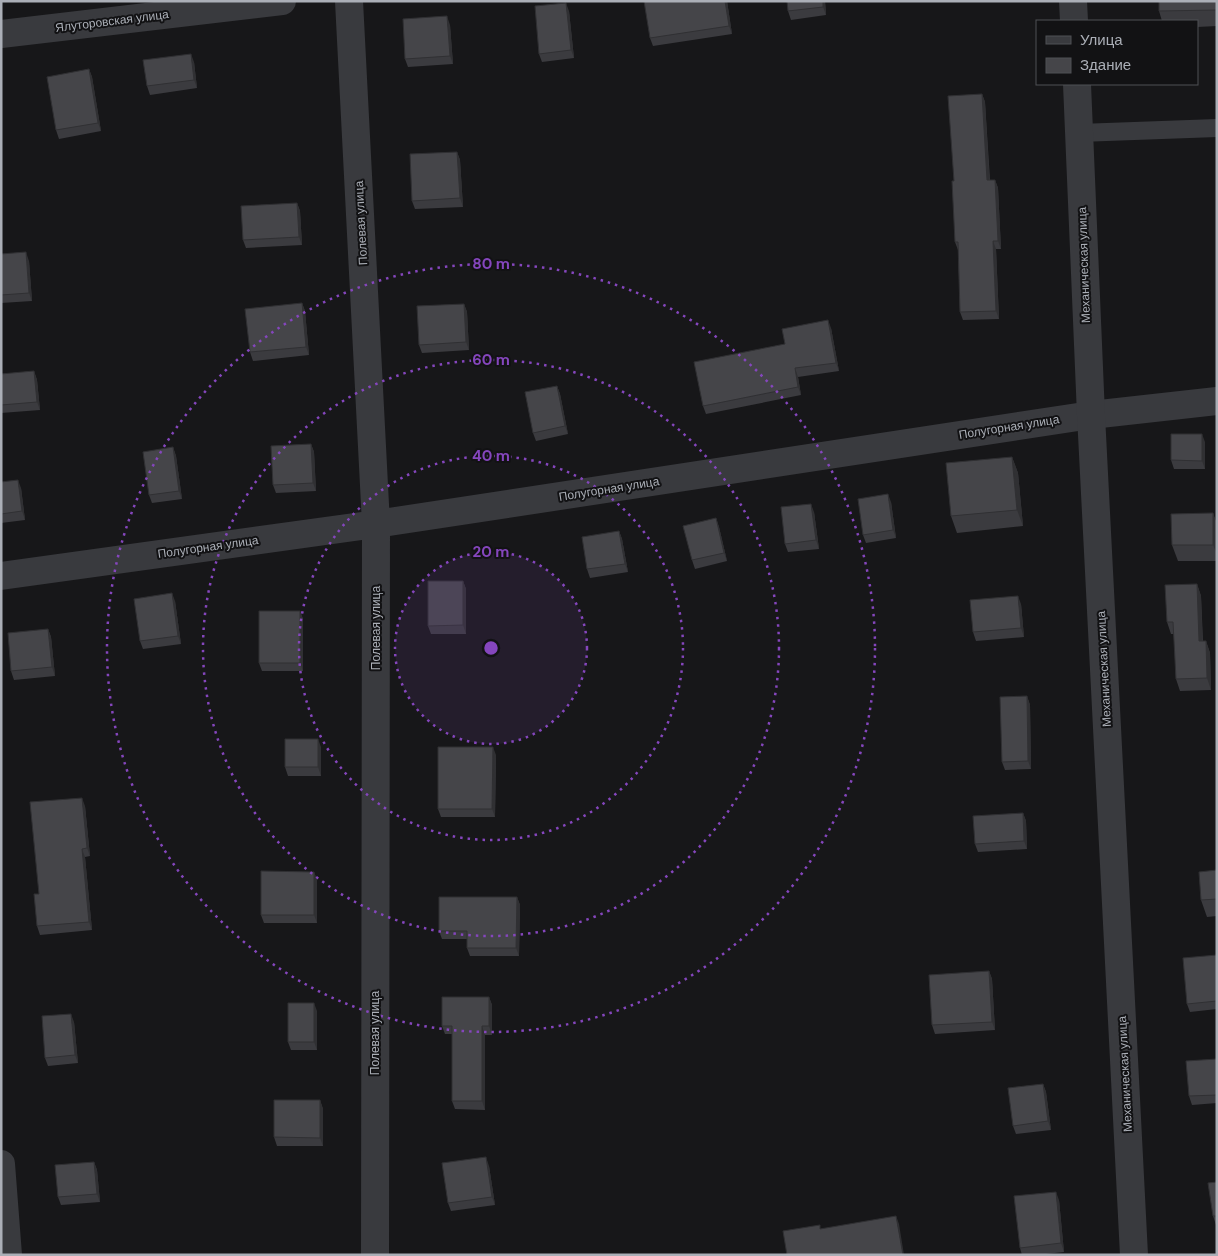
<svg xmlns="http://www.w3.org/2000/svg" width="1218" height="1256" font-family="'DM Sans',sans-serif">
<style>
.lines{fill:none;stroke-linecap:round;stroke-linejoin:round}
.service{stroke:#393a3e;stroke-width:18}
.minor{stroke:#393a3e;stroke-width:28}
.tertiary{stroke:#393a3e;stroke-width:28}
.wall{fill:#3b3b3f}
.shaded-wall{fill:#303033}
.building{fill:#454549;stroke:#303033}
.ring{fill:none;stroke:#8546bd;stroke-width:2.5;stroke-dasharray:2.5 5}
.labels{text-anchor:middle;dominant-baseline:central;stroke-width:4;stroke-linejoin:round;paint-order:stroke}
.street-label{font-size:12px;fill:#abafb7;stroke:#121214}
.centre{fill:#8546bd;stroke:#121214;stroke-width:2.5}
.ring-label{font-size:15px;text-anchor:middle;font-weight:bold;fill:#8546bd;stroke:#121214;stroke-width:4;stroke-linejoin:round;paint-order:stroke}
</style>
<rect width="100%" height="100%" fill="#171719"/>
<g class="lines">
<!-- service -->
<path class="service" d="M1079,133l138,-5"/>
<!-- minor -->
<path class="minor" d="M349,1l27,523 -1,731
M1,34l281,-33
M1,576l375,-52 715,-109 126,-14
M1,1164l7,91"/>
<!-- tertiary -->
<path class="tertiary" d="M1073,1l1,20
M1077,84l14,331 43,840"/>
</g>
<!-- wall -->
<path class="wall" d="M727,1l5,33 -79,12 -3,-8z
M825,1l1,14 -35,5 -3,-9z
M1217,1v25l-20,1v-6h-35l-3,-10z
M569,11l5,47 -32,4 -3,-8z
M450,25l3,39 -45,3 -3,-8z
M194,62l3,26 -47,7 -3,-9z
M89,69l3,8 9,54 -42,8 -3,-9z
M982,94l3,8 5,78h5l3,8 3,61h-5l3,70 -36,1 -3,-8 -2,-62 -3,-8 -1,-61z
M457,152l3,8 3,47 -48,2 -3,-8z
M297,203l3,8 2,34 -56,3 -3,-8z
M1,254l28,7 3,40 -31,2z
M302,303l3,8 4,44 -56,6 -3,-9z
M464,304l3,8 2,38 -47,3 -3,-8z
M831,328l8,43 -41,6 3,18 -95,19 -3,-8 82,-62z
M34,371l3,9 3,30 -39,3v-39z
M557,386l3,8 8,40 -32,7 -3,-8z
M1205,442v27h-31l-3,-9z
M311,444l3,8 2,39 -40,2 -3,-8z
M173,447l3,9 6,43 -30,4 -3,-8z
M1012,457l6,16 5,53 -66,7 -6,-17z
M1,482l20,6 4,32 -24,3z
M891,502l5,36 -30,5 -3,-8z
M814,512l5,37 -31,3 -3,-8z
M1213,513l4,12v36h-39l-6,-16z
M716,518l3,9 8,34 -32,8 -3,-9z
M619,531l3,8 6,33 -38,6 -3,-9z
M463,581l3,8v45h-35l-3,-8z
M1197,584l4,12 2,45h3l4,12 1,37 -31,1 -4,-12 -2,-45h-3l-4,-12z
M175,601l6,43 -38,5 -3,-8z
M1021,604l3,33 -48,4 -3,-9z
M300,611l3,8v52h-41l-3,-8z
M48,629l3,8 4,39 -41,4 -3,-9z
M1027,696l3,9 1,64 -26,1 -3,-8z
M321,747v29h-33l-3,-9z
M496,755l-1,62h-54l-3,-8z
M85,806l5,50 -5,1 7,73 -52,5 -3,-9 2,-32z
M1023,813l3,8 1,28 -49,3 -3,-8z
M1217,870v46l-10,1 -6,-17z
M314,872l3,8v43h-53l-3,-8z
M517,897l3,8 -1,51h-49l-3,-8v-9h-25l-3,-8z
M1217,955v54l-27,3 -3,-8z
M989,971l3,8 3,51 -60,4 -3,-9z
M489,997l3,8v30h-7v75l-30,-1 -3,-8v-67h-7l-3,-8z
M317,1011v39h-26l-3,-8z
M74,1022l4,41 -30,3 -3,-8z
M1217,1059v44l-25,2 -3,-9z
M1043,1084l3,8 5,38 -35,4 -3,-8z
M320,1100l3,9v37h-46l-3,-9z
M94,1162l3,8 3,32 -39,3 -3,-8z
M489,1166l6,39 -44,6 -3,-8z
M1217,1182v42l-1,1 -3,-9z
M1059,1200l5,52 -27,3h-15l-2,-7z"/>
<!-- shaded-wall -->
<path class="shaded-wall" d="M725,1h2l5,33 -3,-8z
M823,1h2l1,14 -3,-8z
M566,3l3,8 5,47 -3,-8z
M447,16l3,9 3,39 -3,-8z
M191,54l3,8 3,26 -3,-8z
M89,69l3,8 9,54 -3,-8z
M982,94l3,8 5,86 -3,-8z
M457,152l3,8 3,47 -3,-9z
M995,180l3,8 3,61 -3,-8z
M297,203l3,8 2,34 -3,-8z
M993,241l3,8 3,70 -3,-8z
M26,252l3,9 3,40 -3,-8z
M302,303l3,8 4,44 -3,-8z
M464,304l3,8 2,38 -3,-8z
M828,320l3,8 8,43 -3,-8z
M795,368l3,9 3,18 -3,-8z
M34,371l3,9 3,30 -3,-8z
M557,386l3,8 8,40 -3,-8z
M1202,434l3,8v27l-3,-8z
M311,444l3,8 2,39 -3,-8z
M173,447l3,9 6,43 -3,-8z
M1012,457l6,16 5,53 -6,-16z
M18,480l3,8 4,32 -3,-9z
M888,494l3,8 5,36 -3,-8z
M811,504l3,8 5,37 -3,-9z
M1213,513l4,12v29l-4,-9z
M716,518l3,9 8,34 -3,-8z
M619,531l3,8 6,33 -3,-8z
M463,581l3,8v45l-3,-9z
M1197,584l4,12 2,58 -4,-13z
M172,593l3,8 6,43 -3,-8z
M1018,596l3,8 3,33 -3,-9z
M300,611l3,8v52l-3,-8z
M48,629l3,8 4,39 -3,-9z
M1206,641l4,12 1,37 -4,-12z
M1027,696l3,9 1,64 -3,-8z
M318,739l3,8v29l-3,-9z
M493,747l3,8 -1,62 -3,-8z
M82,798l3,8 5,50 -3,-8z
M1023,813l3,8 1,28 -3,-8z
M82,849l3,8 7,73 -3,-8z
M314,872l3,8v43l-3,-8z
M517,897l3,8 -1,51 -3,-8z
M989,971l3,8 3,51 -3,-8z
M489,997l3,8v30l-3,-9z
M314,1003l3,8v39l-3,-8z
M71,1014l3,8 4,41 -3,-8z
M482,1026l3,9v75l-3,-9z
M1043,1084l3,8 5,38 -3,-9z
M320,1100l3,9v37l-3,-8z
M486,1157l3,9 6,39 -3,-8z
M94,1162l3,8 3,32 -3,-8z
M1056,1192l3,8 5,52 -3,-9z
M896,1216l3,8 5,31h-1z"/>
<!-- building -->
<path class="building" d="M644,1h81l4,25 -79,12z
M787,1h36v6l-35,4z
M1159,1h58v9l-58,1z
M566,3l5,47 -32,4 -4,-48z
M447,16l3,40 -45,3 -2,-40z
M191,54l3,26 -47,6 -4,-26z
M89,69l9,54 -42,7 -9,-53z
M982,94l5,86h8l3,61h-5l3,70 -36,1 -2,-70h-3l-3,-61h2l-6,-85z
M457,152l3,46 -48,3 -2,-47z
M297,203l2,34 -56,3 -2,-34z
M26,252l3,41 -28,2v-41z
M302,303l4,44 -56,5 -5,-43z
M464,304l2,38 -47,3 -2,-39z
M828,320l8,43 -41,5 3,19 -95,19 -9,-44 91,-18 -3,-15z
M34,371l3,31 -36,3v-31z
M557,386l8,40 -32,7 -8,-41z
M1171,434h31v27l-31,-1z
M311,444l2,39 -40,2 -2,-39z
M173,447l6,44 -30,4 -6,-43z
M1012,457l5,53 -66,6 -5,-53z
M18,480l4,31 -21,3v-32z
M888,494l5,36 -30,5 -5,-36z
M811,504l5,36 -31,4 -4,-37z
M1213,513v32h-41l-1,-31z
M716,518l8,35 -32,7 -9,-34z
M619,531l6,33 -38,5 -5,-32z
M428,581h35v44l-35,1z
M1197,584l2,57h7l1,37 -31,1 -3,-57h-6l-2,-37z
M172,593l6,43 -38,5 -6,-42z
M1018,596l3,32 -48,4 -3,-32z
M259,611h41v52h-41z
M48,629l4,38 -41,4 -3,-38z
M1027,696l1,65 -26,1 -2,-65z
M285,739h33v28h-33z
M438,747h55l-1,62h-54z
M82,798l5,50 -5,1 7,73 -52,4 -3,-32h5l-9,-92z
M1023,813l1,28 -49,3 -2,-28z
M1217,870v29l-16,1 -2,-28z
M261,871l53,1v43h-53z
M439,897h78l-1,51h-49v-17h-28z
M1217,955v46l-30,3 -4,-46z
M989,971l3,51 -60,3 -3,-50z
M442,997h47v29h-7v75h-30v-75h-10z
M288,1003h26v39h-26z
M71,1014l4,41 -30,3 -3,-42z
M1217,1059v36l-28,1 -3,-35z
M1043,1084l5,37 -35,5 -5,-38z
M274,1100h46v38l-46,-1z
M486,1157l6,40 -44,6 -6,-40z
M94,1162l3,32 -39,3 -3,-32z
M1217,1182v34h-4l-5,-33z
M1056,1192l5,51 -41,5 -6,-52z
M896,1216l7,39h-116l-4,-24 37,-6v4z"/>
<!-- distance rings -->
<circle cx="491" cy="648" r="96" fill="#8546bd" fill-opacity=".12"/>
<g class="ring">
<circle cx="491" cy="648" r="96"/>
<circle cx="491" cy="648" r="192"/>
<circle cx="491" cy="648" r="288"/>
<circle cx="491" cy="648" r="384"/>
</g>
<g class="labels">
<!-- street labels -->
<g class="street-label">
<text transform="translate(112 21) rotate(-7)">Ялуторовская улица</text>
<text transform="translate(361 223) rotate(-93)">Полевая улица</text>
<text transform="translate(1084 265) rotate(-92)">Механическая улица</text>
<text transform="translate(1009 427) rotate(-9)">Полугорная улица</text>
<text transform="translate(609 489) rotate(-9)">Полугорная улица</text>
<text transform="translate(208 547) rotate(-8)">Полугорная улица</text>
<text transform="translate(376 628) rotate(-90)">Полевая улица</text>
<text transform="translate(1104 669) rotate(-93)">Механическая улица</text>
<text transform="translate(375 1033) rotate(-90)">Полевая улица</text>
<text transform="translate(1125 1074) rotate(-93)">Механическая улица</text>
</g>
</g>
<circle cx="491" cy="648" r="8" class="centre"/>
<g class="ring-label">
<text x="491" y="269">80 m</text>
<text x="491" y="365">60 m</text>
<text x="491" y="461">40 m</text>
<text x="491" y="557">20 m</text>
</g>
<!-- border -->
<rect width="1218" height="1256" fill="none" stroke="#abafb7" stroke-width="5"/>
<!-- legend -->
<rect x="1036" y="20" width="162" height="65" fill="#121214" stroke="#4f5155"/>
<rect x="1046" y="36" width="25" height="8" fill="#393a3e" stroke="#4f5155"/>
<text x="1080" y="45" font-size="15" fill="#abafb7">Улица</text>
<rect x="1046" y="58" width="25" height="15" fill="#454549" stroke="#4f5155"/>
<text x="1080" y="70" font-size="15" fill="#abafb7">Здание</text>
</svg>
